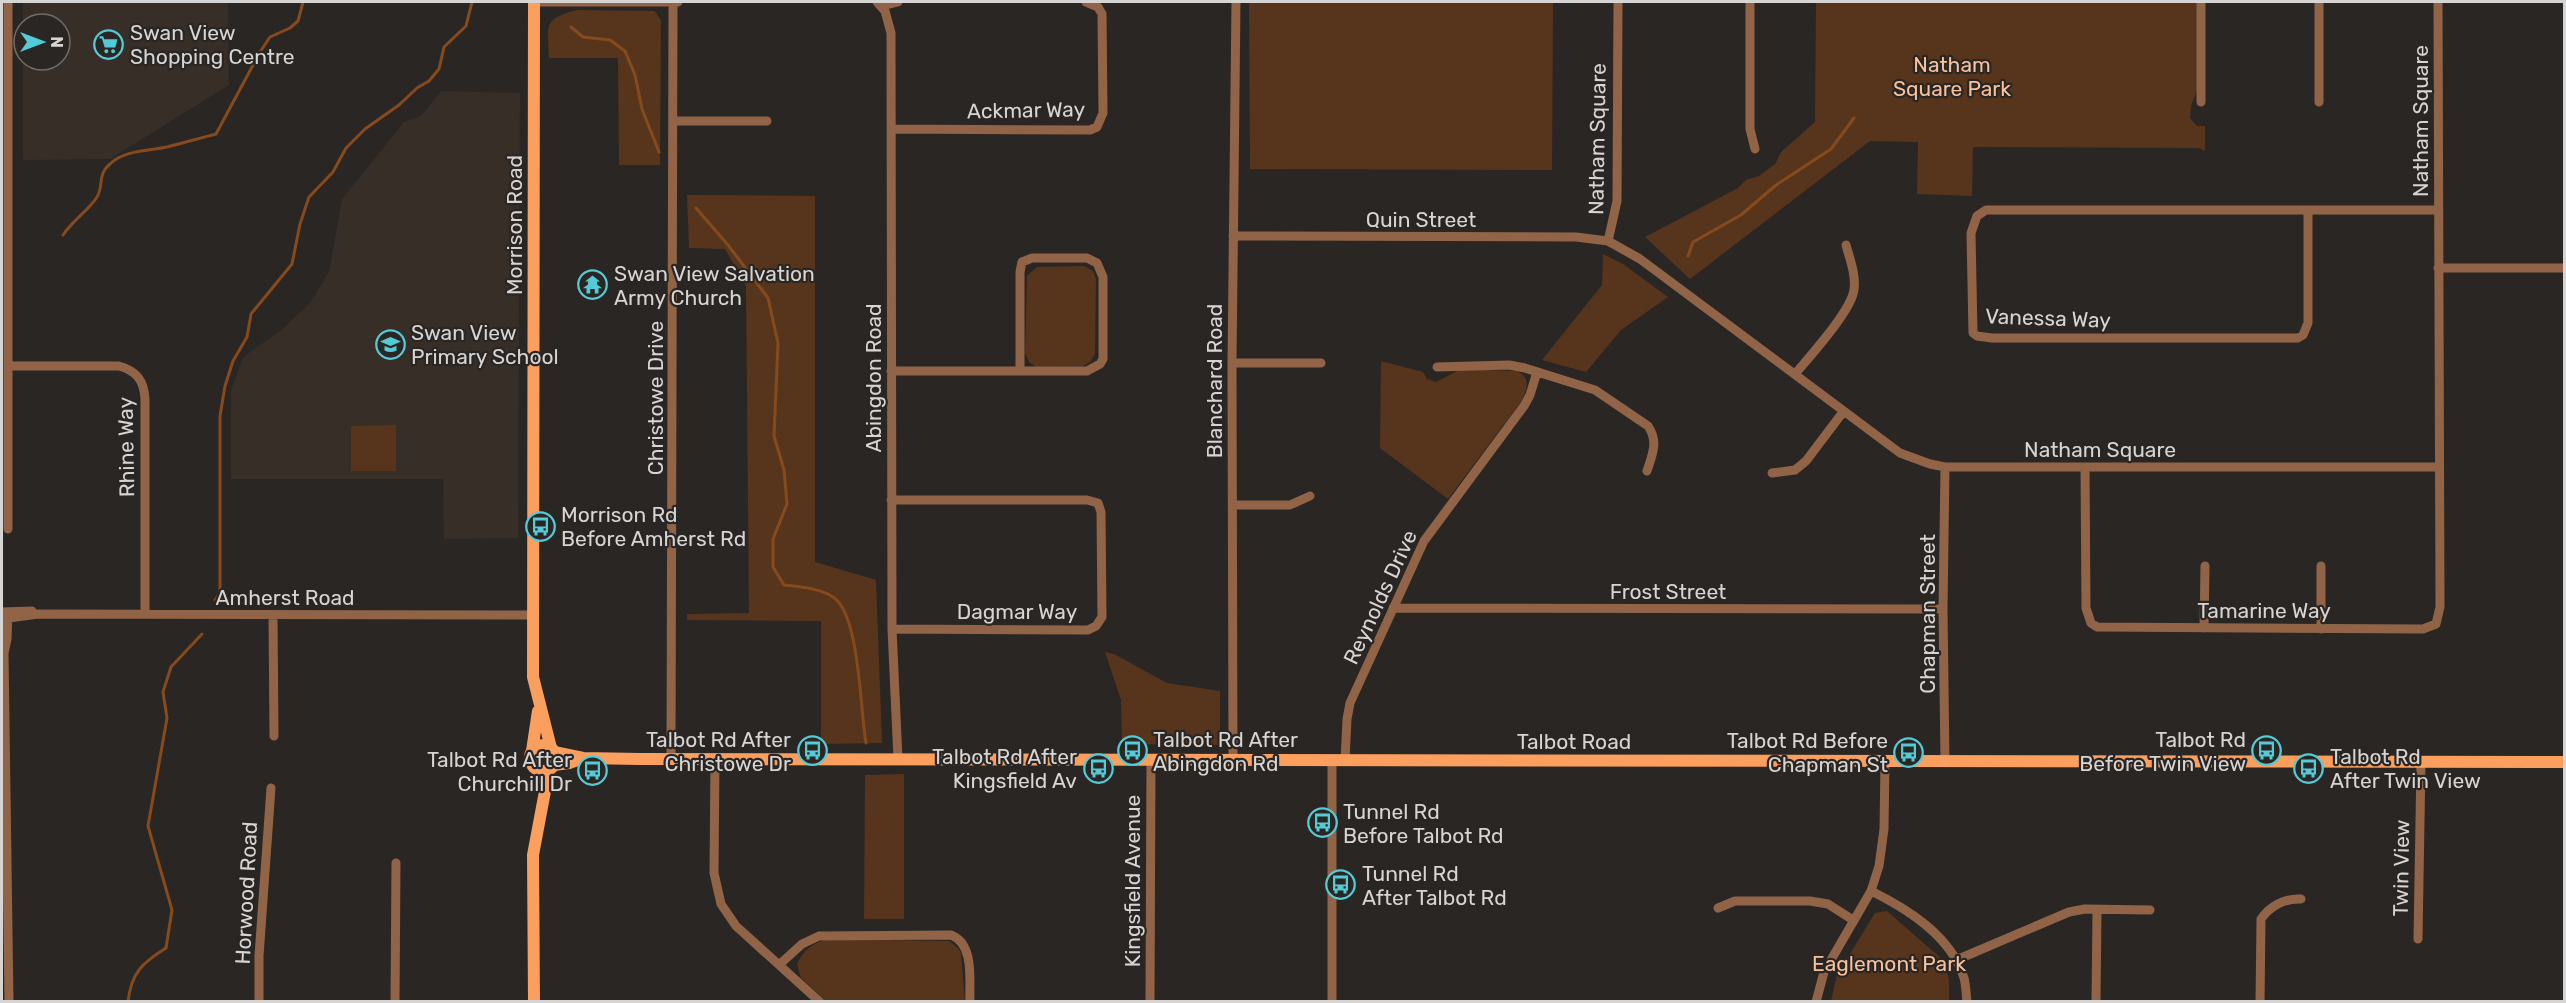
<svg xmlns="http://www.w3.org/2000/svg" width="2566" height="1003" font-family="Rubik,sans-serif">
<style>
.built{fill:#372e28;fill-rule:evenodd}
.green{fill:#57351d}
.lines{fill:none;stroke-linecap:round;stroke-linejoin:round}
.stream{stroke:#864a1d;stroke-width:3}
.minor{stroke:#916447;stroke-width:9}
.major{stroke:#fb9f5f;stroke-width:12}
.labels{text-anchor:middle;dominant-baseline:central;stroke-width:4.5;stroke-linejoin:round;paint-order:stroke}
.poi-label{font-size:21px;fill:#d7d5d4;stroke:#2a2624;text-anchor:start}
.park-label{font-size:21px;fill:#f7c19e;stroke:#2a2624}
.street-label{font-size:21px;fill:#d7d5d4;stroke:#2a2624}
</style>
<rect width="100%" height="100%" fill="#2a2624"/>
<!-- built -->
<path class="built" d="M23,2h205l1,83 -119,74 -87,1zM24,24h36v36h-36z
M441,91l79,2 -2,445 -74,1 -1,-60h-212v-88l12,-34 37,-26 29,-27 20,-32 13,-73 62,-77 17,-6z"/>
<!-- green -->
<path class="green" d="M1249,2h304l-1,168 -302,-1z
M1816,2h382v85l-7,19 -1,12 7,8h8v25l-6,-3 -226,-1 -1,49 -55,-2 1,-52 -48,-1 -180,138 -45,-42 93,-49 8,-8 13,-4 16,-12 6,-12 34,-30z
M577,10l78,1 6,10 -1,144h-41l-1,-107h-69c-1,-32 -7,-39 28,-48z
M687,195l128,1v366l61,18 6,163 -61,1v-123l-134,-1v-6l62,-1 -3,-327 -21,-37 -36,-1z
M1603,254l20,10 45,33 -47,33 -35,42 -44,-12 60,-75z
M1084,266l9,5 3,8 -1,75 -5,8 -7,4 -47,1 -7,-5 -4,-9 2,-77 10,-9z
M1381,361l42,11 4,7 9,3 25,-13 55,2c16,6 11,20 4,32l-72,96 -68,-51z
M396,425v46h-45v-45z
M1105,652l9,2 53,29 53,8v51l-3,3 -95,-1 -1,-44z
M904,774v145h-40l1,-144z
M1887,911l56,49 6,19v22h-118l6,-26 38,-62z
M830,939l119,2 9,7 3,5 4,48h-139l-25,-23 -4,-14c6,-14 18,-23 33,-25z"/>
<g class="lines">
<!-- stream -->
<path class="stream" d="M571,27l12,10 27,3 15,11 10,24 7,34 17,43
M696,208l32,37 40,53 10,45 -4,93 10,34 3,34 -14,35v28l11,18c16,2 36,3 49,12 27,17 27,114 33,146
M63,235c10,-15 26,-25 34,-38 7,-12 0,-22 13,-33 14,-14 38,-13 57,-17 16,-4 33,-9 49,-13l44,-82 10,-15 20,-9 8,-7 5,-19
M1688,256l5,-14 48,-27 35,-30 55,-36 23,-31
M215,600l5,-7v-177l5,-30 8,-25 14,-24 4,-23 41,-50 8,-40 9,-27 24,-25 13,-24 19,-19 34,-24 18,-17 12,-7 10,-12 5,-22 22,-21 6,-24
M128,1002c3,-29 14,-39 38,-54l6,-38 -24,-84 19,-108 -4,-26 8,-25 31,-33"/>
<!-- minor -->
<path class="minor" d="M534,2h144
M877,2l8,9 6,22 1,596 6,130
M1750,2v127l5,20
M2319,2v100
M882,6l16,-4
M2201,102v-100
M674,121h93
M891,129l199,1 7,-3 6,-14 -1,-99 -4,-7 -12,-5
M2308,210v113l-5,12 -5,3h-306l-15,-2 -4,-3 -2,-100 6,-17 9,-6h452
M1233,236l343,1 32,4 32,18 260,194 30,11 15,3h493
M1608,241l9,-40 1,-199
M2438,268h126
M1232,363h89
M8,366h111c18,5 25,15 26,33v215
M1437,367l72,-2 16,3 70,22 53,36c11,16 4,29 -1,45
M891,371h196l13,-7 3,-5v-82l-6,-14 -10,-5h-55l-10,4 -2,10v99
M1796,373c15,-18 55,-62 58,-83 2,-16 -4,-30 -8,-45
M1945,467l-2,142 2,153
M2085,467l1,141 5,15 6,4 326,2 13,-5 4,-17 -2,-605
M1772,473l23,-3 11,-9 37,-49
M891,500h196l11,3 3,9 1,105 -6,9 -8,4 -196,-1
M1233,505h57l20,-9
M8,529v-527
M1393,608l550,1
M2,612l30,-1
M8,612l-1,27 -3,14 5,349
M273,615l1,121
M2,619l36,-5 495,1
M2204,628l1,-62
M2321,629v-63
M671,759l2,-757
M715,759l-1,114 7,31 15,22 84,76
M1233,760l-1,-397 4,-361
M1345,760l2,-41 3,-16 74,-162 100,-135 6,-11 7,-23
M1871,891c37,18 80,45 93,87 2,7 2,16 3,24
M1718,908l17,-7h75l18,3 25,16
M2418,939l3,-177
M1954,958h7l108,-46 16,-3 65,1
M780,964l22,-20 17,-8 132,-1c24,9 18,46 19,67
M259,1002v-46l12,-168
M395,1002l1,-139
M1150,1002l1,-242
M1332,1002v-242
M1816,1002l8,-30 47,-81 8,-25 5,-37 1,-68
M2096,1002l1,-92
M2260,1002l1,-83c9,-13 24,-21 40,-20"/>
<!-- major -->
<path class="major" d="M534,2l-1,675 18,71
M530 758a13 13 0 1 1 26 0a13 13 0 1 1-26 0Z
M532,751l6,-40
M554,752l29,6 57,1 1924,3
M554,765l15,-2 14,-5
M534,1002l-1,-147 16,-85"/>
</g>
<!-- icons -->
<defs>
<symbol id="supermarket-ring" viewBox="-11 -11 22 22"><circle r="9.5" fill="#2a2624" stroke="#52cbd7" stroke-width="1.5"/><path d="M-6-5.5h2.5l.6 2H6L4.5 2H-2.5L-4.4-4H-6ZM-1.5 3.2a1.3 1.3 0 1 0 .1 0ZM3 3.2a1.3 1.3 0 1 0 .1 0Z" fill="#52cbd7"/></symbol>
<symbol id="temple-ring" viewBox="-11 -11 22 22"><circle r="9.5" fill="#2a2624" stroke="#52cbd7" stroke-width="1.5"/><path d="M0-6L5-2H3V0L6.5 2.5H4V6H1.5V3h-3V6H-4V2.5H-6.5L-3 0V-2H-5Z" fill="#52cbd7"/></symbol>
<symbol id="school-ring" viewBox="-11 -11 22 22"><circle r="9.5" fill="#2a2624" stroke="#52cbd7" stroke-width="1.5"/><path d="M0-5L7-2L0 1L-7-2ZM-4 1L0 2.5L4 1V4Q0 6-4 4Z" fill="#52cbd7"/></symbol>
<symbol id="bus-ring" viewBox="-11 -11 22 22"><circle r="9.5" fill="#2a2624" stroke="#52cbd7" stroke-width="1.5"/><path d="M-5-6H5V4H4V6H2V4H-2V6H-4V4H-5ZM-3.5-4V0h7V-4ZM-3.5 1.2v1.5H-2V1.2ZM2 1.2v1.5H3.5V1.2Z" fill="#52cbd7"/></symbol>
</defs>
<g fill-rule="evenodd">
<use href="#supermarket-ring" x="92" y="28" width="33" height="33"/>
<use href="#temple-ring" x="576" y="268" width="33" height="33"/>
<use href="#school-ring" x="374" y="328" width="33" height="33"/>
<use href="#bus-ring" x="524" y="510" width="33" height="33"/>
<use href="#bus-ring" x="796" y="734" width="33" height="33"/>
<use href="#bus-ring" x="1116" y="734" width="33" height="33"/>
<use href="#bus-ring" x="2250" y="734" width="33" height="33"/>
<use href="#bus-ring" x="1892" y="736" width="33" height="33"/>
<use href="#bus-ring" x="1082" y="752" width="33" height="33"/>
<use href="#bus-ring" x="2292" y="752" width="33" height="33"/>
<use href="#bus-ring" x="576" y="754" width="33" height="33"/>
<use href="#bus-ring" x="1306" y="806" width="33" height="33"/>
<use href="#bus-ring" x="1324" y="868" width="33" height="33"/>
</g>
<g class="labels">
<!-- poi labels -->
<g class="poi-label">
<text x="130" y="32">Swan View<tspan x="130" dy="24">Shopping Centre</tspan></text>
<text x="614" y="273">Swan View Salvation<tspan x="614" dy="24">Army Church</tspan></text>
<text x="411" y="332">Swan View<tspan x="411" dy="24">Primary School</tspan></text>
<text x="561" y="514">Morrison Rd<tspan x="561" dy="24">Before Amherst Rd</tspan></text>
<text x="791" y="739" text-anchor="end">Talbot Rd After<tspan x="791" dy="24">Christowe Dr</tspan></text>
<text x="1153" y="739">Talbot Rd After<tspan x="1153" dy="24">Abingdon Rd</tspan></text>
<text x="2246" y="739" text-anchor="end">Talbot Rd<tspan x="2246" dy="24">Before Twin View</tspan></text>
<text x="1888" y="740" text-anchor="end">Talbot Rd Before<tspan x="1888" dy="24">Chapman St</tspan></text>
<text x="1077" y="756" text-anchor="end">Talbot Rd After<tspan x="1077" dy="24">Kingsfield Av</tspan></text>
<text x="2330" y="756">Talbot Rd<tspan x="2330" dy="24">After Twin View</tspan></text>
<text x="572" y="759" text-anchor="end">Talbot Rd After<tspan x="572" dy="24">Churchill Dr</tspan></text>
<text x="1343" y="811">Tunnel Rd<tspan x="1343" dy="24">Before Talbot Rd</tspan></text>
<text x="1362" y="873">Tunnel Rd<tspan x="1362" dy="24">After Talbot Rd</tspan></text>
</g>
<!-- park labels -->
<g class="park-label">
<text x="1952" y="64">Natham<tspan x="1952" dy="24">Square Park</tspan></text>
<text x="1889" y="963">Eaglemont Park</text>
</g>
<!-- street labels -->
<g class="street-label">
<text transform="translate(1026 110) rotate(-1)">Ackmar Way</text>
<text transform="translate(2420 121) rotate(-90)">Natham Square</text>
<text transform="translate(1597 139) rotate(-89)">Natham Square</text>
<text x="1421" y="219">Quin Street</text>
<text transform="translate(514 225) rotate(-90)">Morrison Road</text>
<text transform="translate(2048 318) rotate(2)">Vanessa Way</text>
<text transform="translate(873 378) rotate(-90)">Abingdon Road</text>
<text transform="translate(1214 381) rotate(-90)">Blanchard Road</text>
<text transform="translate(655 398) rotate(-90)">Christowe Drive</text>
<text transform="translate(126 447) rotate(-91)">Rhine Way</text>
<text x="2100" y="449">Natham Square</text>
<text x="1668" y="591">Frost Street</text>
<text x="285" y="597">Amherst Road</text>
<text transform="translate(1380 597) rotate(-65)">Reynolds Drive</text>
<text x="2264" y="610">Tamarine Way</text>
<text x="1017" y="611">Dagmar Way</text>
<text transform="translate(1927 614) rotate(-90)">Chapman Street</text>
<text x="1574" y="741">Talbot Road</text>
<text transform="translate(2401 868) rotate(-89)">Twin View</text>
<text transform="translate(1132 881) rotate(-90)">Kingsfield Avenue</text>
<text transform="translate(246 893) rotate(-87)">Horwood Road</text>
</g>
</g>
<!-- border -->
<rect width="2566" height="1003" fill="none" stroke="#d7d5d4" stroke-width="6"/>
<!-- north arrow -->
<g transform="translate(42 42) rotate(90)"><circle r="28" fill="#2a2624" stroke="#6f6c6a" stroke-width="1.5"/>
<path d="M0-4.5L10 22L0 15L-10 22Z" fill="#52cbd7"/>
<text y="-9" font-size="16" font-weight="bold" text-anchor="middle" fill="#d7d5d4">N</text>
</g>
</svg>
